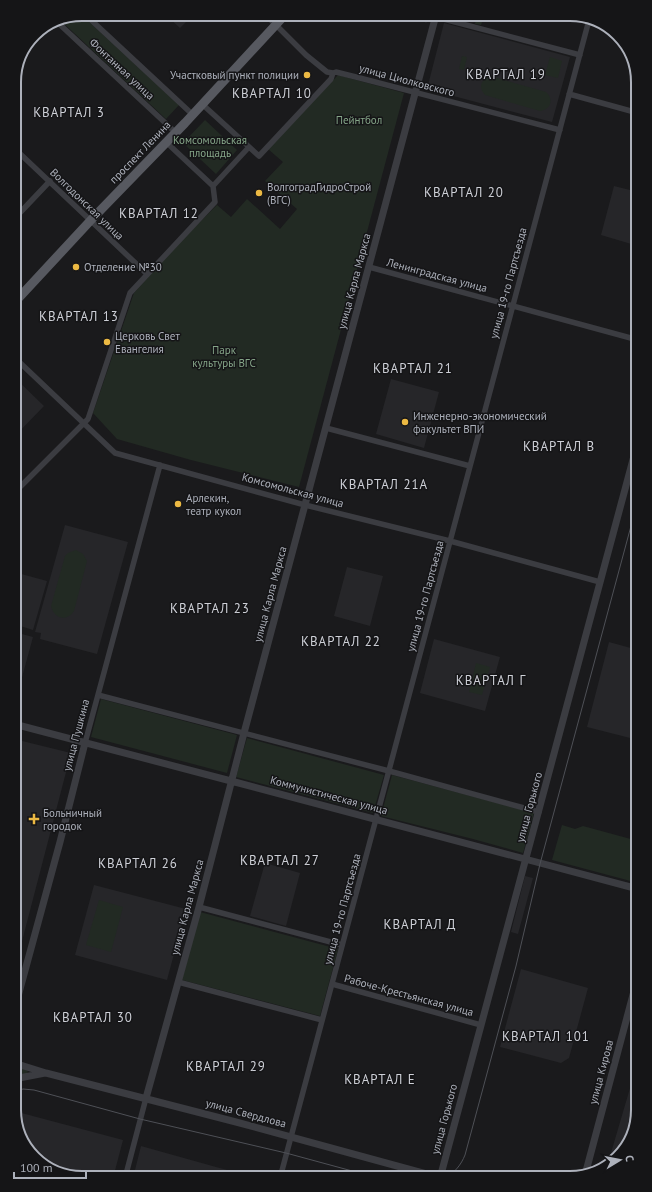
<svg xmlns="http://www.w3.org/2000/svg" width="652" height="1192" font-family="'PT Sans',sans-serif">
<style>
.built{fill:#262629}
.green{fill:#222a23}
.lines{fill:none;stroke-linecap:round;stroke-linejoin:round}
.pedestrian{stroke:#3b3c41;stroke-width:4.5}
.minor{stroke:#3b3c41;stroke-width:5.5}
.tertiary{stroke:#3b3c41;stroke-width:7}
.primary{stroke:#575960;stroke-width:9}
.tram{stroke:#4e5056;stroke-width:1}
.poi-dot{fill:#ecb943;stroke:#151517;stroke-width:1.5}
.labels{text-anchor:middle;dominant-baseline:central;stroke-width:3;stroke-linejoin:round;paint-order:stroke}
.street-label{font-size:11px;fill:#adb1bb;stroke:#151517}
.poi-label{font-size:11px;fill:#adb1bb;stroke:#151517;text-anchor:start}
.park-label{font-size:11px;fill:#85a588;stroke:#151517}
.quarter-label{font-size:13px;letter-spacing:1px;fill:#ced0d7;stroke:#151517}
.rim{fill:none;stroke:#adb1bb;stroke-width:2}
</style>
<rect width="100%" height="100%" fill="#1a1a1c"/>
<!-- built -->
<path class="built" d="M169,18h21l-10,10z
M444,23l126,34 -18,65 -125,-33z
M614,186l24,6v54l-37,-11z
M14,377l30,29 -30,31z
M391,379l48,13 -15,56 -48,-14z
M65,525l63,17 -31,112 -57,-15 1,-6 -6,-1z
M347,567l36,9 -13,50 -36,-10z
M14,572l33,9 -14,49 -19,-6z
M14,632l19,5 -12,44 -7,-2z
M434,639l66,18 -15,54 -65,-18z
M609,642l29,8v90l-51,-13z
M14,739l57,14 -57,219z
M265,863l35,10 -14,53 -36,-10z
M525,876l8,2 -15,56 -7,-2z
M94,885l92,24 -19,71 -92,-25z
M521,969l67,19 -19,70 -8,5 -61,-16z
M638,1061v49l-12,38 -18,15z
M14,1111l109,29 -10,38h-35l-34,-12 -25,-30z
M141,1146l75,21 41,11h-124z"/>
<!-- green -->
<path class="green" d="M477,15h5l2,1 -3,9 -6,-1z
M59,19h27l93,86 -13,14z
M462,56l5,1 -3,13 -5,-1z
M550,57l12,4 -4,17 -13,-3z
M338,75l66,18 -105,394 -108,-27 -74,-21 -24,-26 41,-120 43,-48 40,-40 14,12 16,-18 33,30 17,-20 -32,-28 18,-19 -15,-13z
M490,76l56,16c8,7 5,18 -6,19l-55,-16c-7,-7 -4,-16 5,-19z
M205,120l32,30 -21,24 -33,-31z
M76,550l7,4 4,7 -13,50c-7,11 -20,8 -23,-5l14,-50 3,-3z
M476,663l14,4 -8,28 -13,-3z
M101,699l136,36 -10,38 -136,-36z
M247,738l137,37 -11,38 -137,-36z
M392,775l142,38 -11,40 -50,-14 -92,-23z
M562,825l13,4 8,-3 55,15v42l-86,-23z
M99,900l24,7 -12,45 -25,-7z
M200,912l138,37 -18,67 -138,-36z
M14,1066l14,4 -1,4 -13,2z"/>
<g class="lines">
<!-- pedestrian -->
<path class="pedestrian" d="M426,20l1,-4"/>
<!-- minor -->
<path class="minor" d="M268,17l38,38 21,17 6,1 3,-1 20,5 204,53
M436,17l144,38
M90,19l102,95
M55,20l120,112
M569,94l69,19
M202,104l57,52 72,-77 2,-6
M166,142l47,44
M14,148l133,126
M213,186l36,-39
M14,219l36,-38
M369,267l269,73
M14,357l101,96 190,52 145,36 150,41
M326,428l144,38
M14,493l74,-74 42,-126 85,-91 -2,-16
M98,695l291,76 150,41
M85,743l75,-278
M199,907l143,38
M178,982l144,38
M332,984l149,41
M125,1178l21,-80
M280,1178l96,-359 213,-799"/>
<!-- tertiary -->
<path class="tertiary" d="M14,724l217,57 407,108
M14,1011l46,-169 25,-99
M14,1063l32,10 190,49 205,56
M14,1079l31,-6
M146,1098l53,-191 45,-174 192,-718
M585,1175l53,-199
M440,1178l198,-737"/>
<!-- primary -->
<path class="primary" d="M14,303l77,-83 94,-97 98,-106"/>
<!-- tram -->
<path class="tram" d="M14,1092l9,-3 11,1 106,29 146,34 92,25
M446,1178c9,-6 15,-13 19,-23l51,-189 24,-102 98,-364"/>
</g>
<!-- markers -->
<g class="poi-dot">
<circle cx="307" cy="75" r="4"/>
<circle cx="259" cy="193" r="4"/>
<circle cx="76" cy="267" r="4"/>
<circle cx="107" cy="342" r="4"/>
<circle cx="405" cy="422" r="4"/>
<circle cx="178" cy="504" r="4"/>
<path d="M32 813h4v4h4v4h-4v4h-4v-4h-4v-4h4z"/>
</g>
<g class="labels">
<!-- street labels -->
<g class="street-label">
<text transform="translate(122 69) rotate(43)">Фонтанная улица</text>
<text transform="translate(407 80) rotate(15)">улица Циолковского</text>
<text transform="translate(140 152) rotate(-46)">проспект Ленина</text>
<text transform="translate(87 204) rotate(44)">Волгодонская улица</text>
<text transform="translate(437 275) rotate(15)">Ленинградская улица</text>
<text transform="translate(354 281) rotate(-75)">улица Карла Маркса</text>
<text transform="translate(508 283) rotate(-75)">улица 19-го Партсъезда</text>
<text transform="translate(293 490) rotate(15)">Комсомольская улица</text>
<text transform="translate(270 594) rotate(-75)">улица Карла Маркса</text>
<text transform="translate(425 596) rotate(-75)">улица 19-го Партсъезда</text>
<text transform="translate(76 735) rotate(-75)">улица Пушкина</text>
<text transform="translate(329 795) rotate(15)">Коммунистическая улица</text>
<text transform="translate(529 807) rotate(-75)">улица Горького</text>
<text transform="translate(187 907) rotate(-75)">улица Карла Маркса</text>
<text transform="translate(342 909) rotate(-75)">улица 19-го Партсъезда</text>
<text transform="translate(409 995) rotate(15)">Рабоче-Крестьянская улица</text>
<text transform="translate(601 1072) rotate(-75)">улица Кирова</text>
<text transform="translate(246 1113) rotate(15)">улица Свердлова</text>
<text transform="translate(444 1119) rotate(-75)">улица Горького</text>
</g>
<!-- poi labels -->
<g class="poi-label">
<text x="299" y="75" text-anchor="end">Участковый пункт полиции</text>
<text x="267" y="187">ВолгоградГидроСтрой<tspan x="267" dy="13">(ВГС)</tspan></text>
<text x="84" y="267">Отделение №30</text>
<text x="115" y="336">Церковь Свет<tspan x="115" dy="13">Евангелия</tspan></text>
<text x="413" y="416">Инженерно-экономический<tspan x="413" dy="13">факультет ВПИ</tspan></text>
<text x="186" y="498">Арлекин,<tspan x="186" dy="13">театр кукол</tspan></text>
<text x="43" y="813">Больничный<tspan x="43" dy="13">городок</tspan></text>
</g>
<!-- park labels -->
<g class="park-label">
<text x="359" y="120">Пейнтбол</text>
<text x="210" y="140">Комсомольская<tspan x="210" dy="13">площадь</tspan></text>
<text x="224" y="350">Парк<tspan x="224" dy="13">культуры ВГС</tspan></text>
</g>
<!-- quarter labels -->
<g class="quarter-label">
<text x="506" y="74">КВАРТАЛ 19</text>
<text x="272" y="93">КВАРТАЛ 10</text>
<text x="69" y="112">КВАРТАЛ 3</text>
<text x="464" y="192">КВАРТАЛ 20</text>
<text x="159" y="213">КВАРТАЛ 12</text>
<text x="79" y="316">КВАРТАЛ 13</text>
<text x="413" y="368">КВАРТАЛ 21</text>
<text x="559" y="446">КВАРТАЛ В</text>
<text x="384" y="484">КВАРТАЛ 21А</text>
<text x="210" y="608">КВАРТАЛ 23</text>
<text x="341" y="641">КВАРТАЛ 22</text>
<text x="491" y="680">КВАРТАЛ Г</text>
<text x="280" y="860">КВАРТАЛ 27</text>
<text x="138" y="863">КВАРТАЛ 26</text>
<text x="420" y="924">КВАРТАЛ Д</text>
<text x="93" y="1017">КВАРТАЛ 30</text>
<text x="546" y="1036">КВАРТАЛ 101</text>
<text x="226" y="1066">КВАРТАЛ 29</text>
<text x="380" y="1079">КВАРТАЛ Е</text>
</g>
</g>
<!-- crop -->
<path d="M0 0H652V1192H0ZM82 21H570A61 61 0 0 1 631 82V1110A61 61 0 0 1 570 1171H82A61 61 0 0 1 21 1110V82A61 61 0 0 1 82 21Z" fill="#151517" fill-rule="evenodd"/>
<path class="rim" d="M82 21H570A61 61 0 0 1 631 82V1110A61 61 0 0 1 570 1171H82A61 61 0 0 1 21 1110V82A61 61 0 0 1 82 21Z"/>
<!-- north arrow -->
<g transform="translate(620 1160) rotate(80)" stroke="#151517" stroke-width="3" paint-order="stroke">
<path d="M0-3L7 15L0 10L-7 15Z" fill="#adb1bb"/>
<text y="-6" font-size="11" font-weight="bold" text-anchor="middle" fill="#adb1bb">С</text>
</g>
<!-- scale -->
<path d="M14 1172v6h72v-6" fill="none" stroke="#adb1bb" stroke-width="2"/>
<text x="20" y="1172" font-size="12" fill="#adb1bb" stroke="#151517" stroke-width="3" paint-order="stroke">100 m</text>
</svg>
